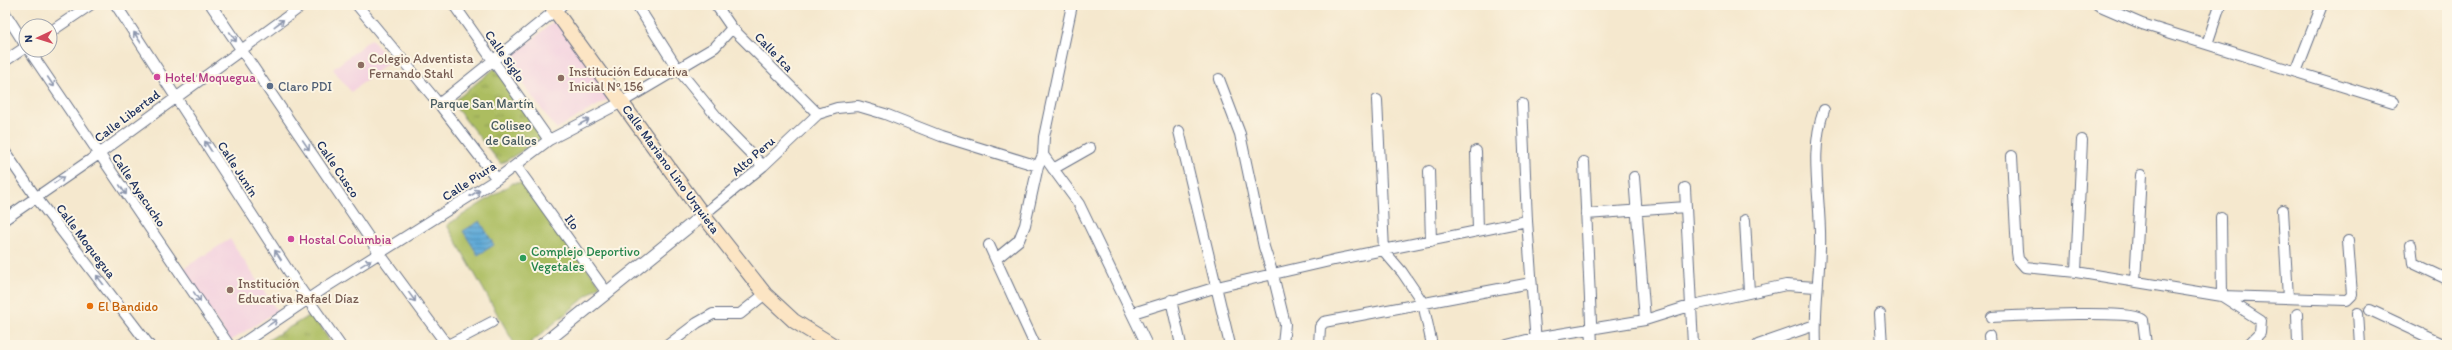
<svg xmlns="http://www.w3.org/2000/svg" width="2452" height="350" font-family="Itim,sans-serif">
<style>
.built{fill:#f3cfdf}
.park{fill:url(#park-tufts);stroke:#64765f}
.garden{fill:#acbd60;stroke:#64765f}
.water{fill:url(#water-rules);stroke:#3c6c9a}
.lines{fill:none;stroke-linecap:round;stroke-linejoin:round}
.minor-casing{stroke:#677085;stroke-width:12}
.tertiary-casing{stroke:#677085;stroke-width:14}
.secondary-casing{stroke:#677085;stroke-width:16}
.minor{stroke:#fff;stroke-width:10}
.tertiary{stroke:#fff;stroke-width:12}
.secondary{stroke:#fce5c4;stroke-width:14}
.oneway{stroke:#8d97ae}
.education-dot{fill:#8d6e63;stroke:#fcf5e5;stroke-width:1.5}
.hotel-dot{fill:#d1479c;stroke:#fcf5e5;stroke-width:1.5}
.service-dot{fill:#5c6f8a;stroke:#fcf5e5;stroke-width:1.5}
.leisure-dot{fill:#2e9e5b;stroke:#fcf5e5;stroke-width:1.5}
.food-dot{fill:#e8710a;stroke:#fcf5e5;stroke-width:1.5}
.labels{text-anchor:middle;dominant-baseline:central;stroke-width:4;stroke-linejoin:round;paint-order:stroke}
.street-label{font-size:13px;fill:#1b2f5e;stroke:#fcf5e5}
.education-label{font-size:13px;fill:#785e54;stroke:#fcf5e5;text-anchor:start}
.hotel-label{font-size:13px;fill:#b23c85;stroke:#fcf5e5;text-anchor:start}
.service-label{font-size:13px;fill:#4e5e75;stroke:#fcf5e5;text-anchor:start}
.park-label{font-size:13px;fill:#465a5f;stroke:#fcf5e5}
.leisure-label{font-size:13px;fill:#27864d;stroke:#fcf5e5;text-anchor:start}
.food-label{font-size:13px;fill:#c56008;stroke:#fcf5e5;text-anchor:start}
</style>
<defs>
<pattern id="park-tufts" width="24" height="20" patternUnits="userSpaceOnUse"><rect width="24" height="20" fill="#acbd60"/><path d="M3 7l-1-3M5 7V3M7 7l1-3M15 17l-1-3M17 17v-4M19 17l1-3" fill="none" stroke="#8b9a52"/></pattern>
<pattern id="water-rules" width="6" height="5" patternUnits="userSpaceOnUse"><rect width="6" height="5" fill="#5da8d6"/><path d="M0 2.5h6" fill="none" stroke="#4c89b1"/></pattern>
</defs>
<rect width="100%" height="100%" fill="#fcf5e5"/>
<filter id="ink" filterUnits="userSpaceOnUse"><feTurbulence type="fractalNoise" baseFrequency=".025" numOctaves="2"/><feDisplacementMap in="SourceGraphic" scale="8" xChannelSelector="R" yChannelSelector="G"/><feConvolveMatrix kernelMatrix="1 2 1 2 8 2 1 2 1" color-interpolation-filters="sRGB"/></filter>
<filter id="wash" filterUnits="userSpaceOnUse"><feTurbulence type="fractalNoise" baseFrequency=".012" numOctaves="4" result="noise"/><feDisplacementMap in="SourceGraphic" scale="16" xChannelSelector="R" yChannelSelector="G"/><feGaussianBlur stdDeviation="0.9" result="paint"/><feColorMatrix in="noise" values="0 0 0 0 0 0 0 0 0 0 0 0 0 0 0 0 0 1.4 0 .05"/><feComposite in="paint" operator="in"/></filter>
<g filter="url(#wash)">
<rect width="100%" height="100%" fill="#f5e8ce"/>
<!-- built -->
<path class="built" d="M558,18l58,77 -60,34 -50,-68z
M371,39l19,22 -39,31 -18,-23z
M230,239l47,72 -47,30 -47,-72z"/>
<!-- park -->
<path class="park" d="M495,68l49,69 -43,27 -49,-61z
M310,315l5,2 17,28h-72z"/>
<!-- garden -->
<path class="garden" d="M513,183h11l76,102 -72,60h-13l-68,-120z"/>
<!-- water -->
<path class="water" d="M480,221l14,24 -16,10 -15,-24z"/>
</g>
<g filter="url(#ink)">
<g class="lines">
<defs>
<path id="minor" d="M116,5l181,279 43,61
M211,5l169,249 67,91
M357,5l82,99 58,75
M454,5l95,135
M637,5l40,63 48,59 38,39
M716,5l16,23 86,86
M1072,5l-28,132 -1,18 36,49 68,141
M2098,5l44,19 251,78
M5,13l21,33
M50,32l40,-27
M2207,44l13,-39
M29,50l200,295
M5,61l21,-14
M2296,72l26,-67
M1219,79l21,55 24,113 9,28 12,49 -2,21
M1377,100l7,151 18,21 21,31 9,42
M439,104l123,-99
M1522,104l5,117 9,122
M1179,131l51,214
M1476,151l2,80
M5,152l30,44 114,149
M2012,156l5,96 1,7 7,8 51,5 146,24 125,4 5,-5 -4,-54
M1584,162l8,183
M516,166l91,127
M1053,169l37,-21
M1429,171l2,70
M1634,177l11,143
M1685,188l8,157
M2283,210l5,88
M1586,214l100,-7
M703,215l60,-49 55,-52 19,-6 21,-2 27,8 56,22 97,30 5,-11
M2221,217l1,79
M5,219l94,-65 204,-149
M1745,220l4,72
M989,245l46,100
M2411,245l2,18 34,16
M996,259l23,-19 6,-15 13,-59
M2076,272l6,-132
M2135,282l6,-107
M2222,296l39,25 -1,12 -12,12
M1171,300l10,45
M2370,310l75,35
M1133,313l84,-26 117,-27 193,-39
M2358,313l2,32
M1880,314l2,31
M2297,314l1,31
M1992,317c20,-1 145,-8 151,3l3,25
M1989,336l1,9
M240,345l86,-58 171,-108 52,-39 73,-38 93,-55 17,-19
M448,345l44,-23
M668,345l29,-22 16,-9h27l25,-20
M1319,345l1,-18 4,-5 207,-39
M1507,345l28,-7 110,-18 48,-15 93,-20 30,2
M1758,345l57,-20
M1816,345c-2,-33 3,-64 4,-97 2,-46 -12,-94 4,-138"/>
<path id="tertiary" d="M542,345l161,-130"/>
<path id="secondary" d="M551,5l152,210 62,79 29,27 39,24"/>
</defs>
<!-- minor casing -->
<use href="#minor" class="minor-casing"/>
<!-- tertiary casing -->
<use href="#tertiary" class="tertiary-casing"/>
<!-- secondary casing -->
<use href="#secondary" class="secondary-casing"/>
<!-- minor -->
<use href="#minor" class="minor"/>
<!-- tertiary -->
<use href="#tertiary" class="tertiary"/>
<!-- secondary -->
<use href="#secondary" class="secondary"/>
</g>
<!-- one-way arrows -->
<defs><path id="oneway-shaft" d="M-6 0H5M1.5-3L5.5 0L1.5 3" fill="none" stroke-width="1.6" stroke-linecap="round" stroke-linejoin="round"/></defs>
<g class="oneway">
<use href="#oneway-shaft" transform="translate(279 23) rotate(-37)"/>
<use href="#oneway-shaft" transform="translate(137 37) rotate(-123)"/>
<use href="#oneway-shaft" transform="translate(233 37) rotate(56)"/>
<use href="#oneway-shaft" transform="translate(51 82) rotate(56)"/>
<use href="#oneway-shaft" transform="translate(584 122) rotate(-27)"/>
<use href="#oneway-shaft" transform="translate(306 145) rotate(56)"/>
<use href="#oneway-shaft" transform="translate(208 146) rotate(-123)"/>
<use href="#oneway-shaft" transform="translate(59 180) rotate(-34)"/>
<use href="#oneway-shaft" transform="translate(123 190) rotate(56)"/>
<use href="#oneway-shaft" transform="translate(475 193) rotate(-33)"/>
<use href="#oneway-shaft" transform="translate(278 255) rotate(-123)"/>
<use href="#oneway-shaft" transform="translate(366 263) rotate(-31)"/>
<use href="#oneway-shaft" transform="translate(100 280) rotate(-127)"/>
<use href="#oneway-shaft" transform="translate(197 297) rotate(56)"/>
<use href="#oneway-shaft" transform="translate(412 297) rotate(54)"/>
<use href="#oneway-shaft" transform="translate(272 323) rotate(-34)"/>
</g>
</g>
<!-- markers -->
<g class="education-dot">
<circle cx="361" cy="65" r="4"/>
<circle cx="561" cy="78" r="4"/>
<circle cx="230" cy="290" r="4"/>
</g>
<g class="hotel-dot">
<circle cx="157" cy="77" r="4"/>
<circle cx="291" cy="239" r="4"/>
</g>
<circle class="service-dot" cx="270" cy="86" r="4"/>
<circle class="leisure-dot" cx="523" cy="258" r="4"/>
<circle class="food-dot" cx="90" cy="306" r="4"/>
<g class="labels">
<!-- street labels -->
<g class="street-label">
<text transform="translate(774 52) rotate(46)">Calle Ica</text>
<text transform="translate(505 56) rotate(55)">Calle Siglo</text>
<text transform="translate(127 116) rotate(-37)">Calle Libertad</text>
<text transform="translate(753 156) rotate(-41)">Alto Peru</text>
<text transform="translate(238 169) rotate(57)">Calle Junín</text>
<text transform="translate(338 169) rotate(56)">Calle Cusco</text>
<text transform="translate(671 169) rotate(54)">Calle Mariano Lino Urquieta</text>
<text transform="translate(469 181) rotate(-33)">Calle Piura</text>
<text transform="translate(139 190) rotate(56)">Calle Ayacucho</text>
<text transform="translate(572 222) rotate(54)">Ilo</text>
<text transform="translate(86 241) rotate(53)">Calle Moquegua</text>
</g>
<!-- education labels -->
<g class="education-label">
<text x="369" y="58">Colegio Adventista<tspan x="369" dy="15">Fernando Stahl</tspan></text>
<text x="569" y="71">Institución Educativa<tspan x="569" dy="15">Inicial Nº 156</tspan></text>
<text x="238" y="283">Institución<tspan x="238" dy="15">Educativa Rafael Díaz</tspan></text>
</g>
<!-- hotel labels -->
<g class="hotel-label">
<text x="165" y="77">Hotel Moquegua</text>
<text x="299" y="239">Hostal Columbia</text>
</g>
<!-- service labels -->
<g class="service-label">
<text x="278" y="86">Claro PDI</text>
</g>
<!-- park labels -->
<g class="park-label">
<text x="482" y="103">Parque San Martín</text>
<text x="511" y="125">Coliseo<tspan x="511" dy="15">de Gallos</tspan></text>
</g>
<!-- leisure labels -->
<g class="leisure-label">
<text x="531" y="251">Complejo Deportivo<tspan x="531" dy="15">Vegetales</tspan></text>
</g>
<!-- food labels -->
<g class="food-label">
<text x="98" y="306">El Bandido</text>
</g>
</g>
<!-- margin -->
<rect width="2452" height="350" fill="none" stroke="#fcf5e5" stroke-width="20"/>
<!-- north arrow -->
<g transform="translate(38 38) rotate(266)"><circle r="19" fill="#fcf5e5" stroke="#a2a6af"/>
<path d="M0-3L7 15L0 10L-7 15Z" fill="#d1495b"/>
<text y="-6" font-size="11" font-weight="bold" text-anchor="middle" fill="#1b2f5e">N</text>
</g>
</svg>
